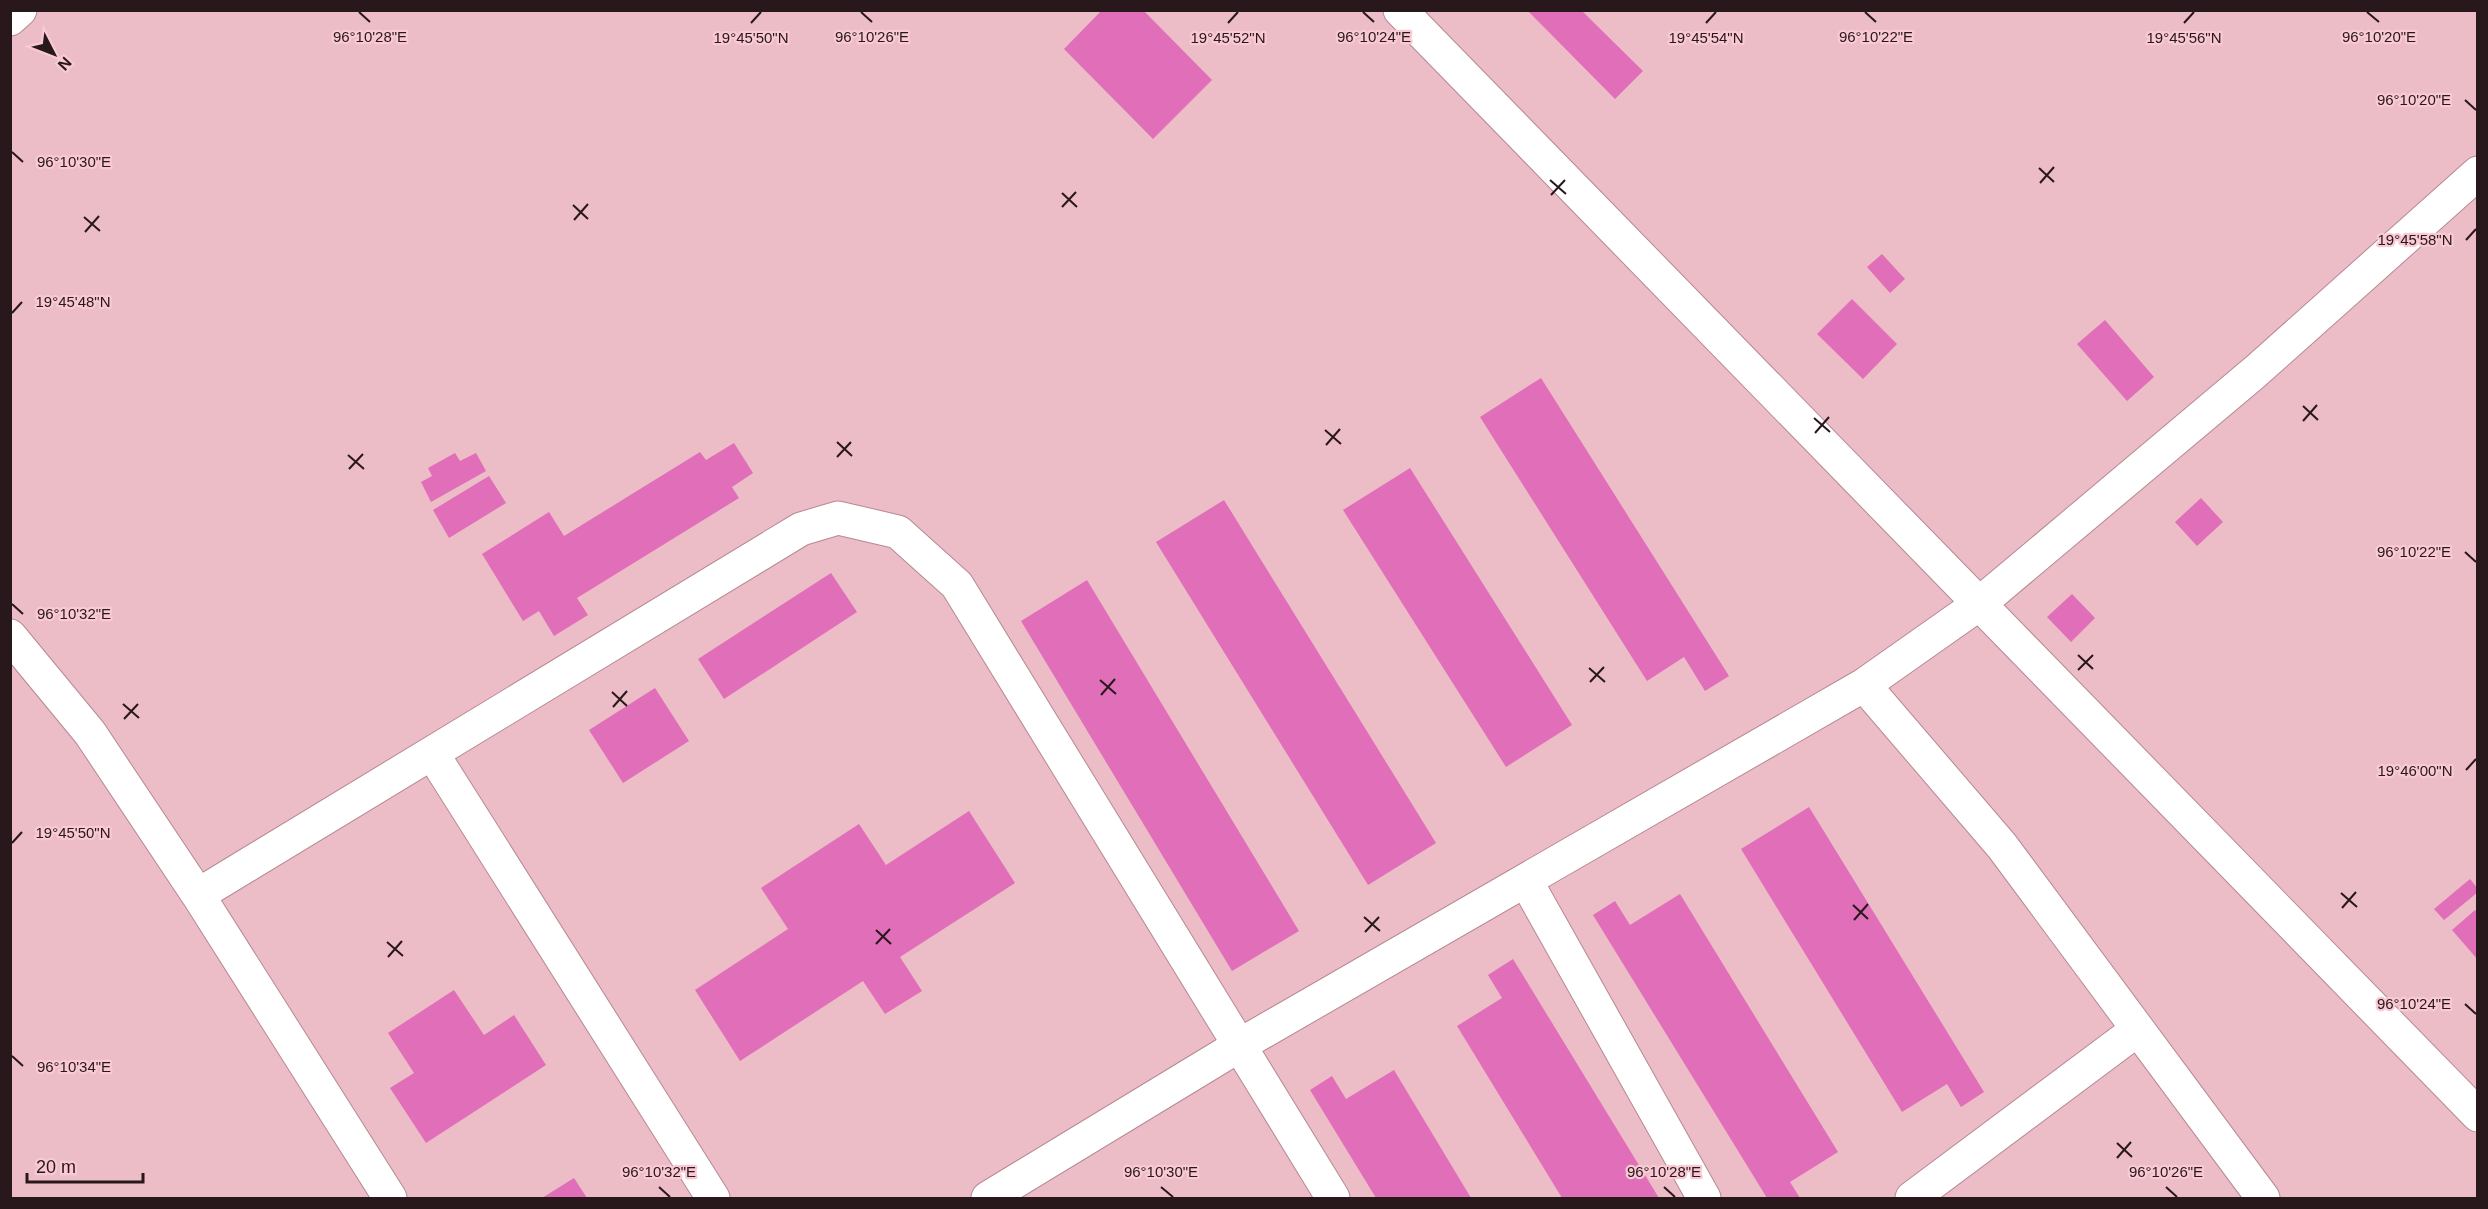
<svg xmlns="http://www.w3.org/2000/svg" width="2488" height="1209" font-family="Arial,sans-serif">
<style>
.building{fill:#e16eb9}
.lines{fill:none;stroke-linecap:round;stroke-linejoin:round}
.minor-casing{stroke:#b68994;stroke-width:35}
.major-casing{stroke:#b68994;stroke-width:35}
.minor{stroke:#fff;stroke-width:33}
.major{stroke:#fff;stroke-width:33}
.ticks{fill:none;stroke:#28171b;stroke-width:2}
.ticks-label{font-size:15px;text-anchor:middle;fill:#28171b;stroke:#f9c9d4;stroke-width:4.5;stroke-linejoin:round;paint-order:stroke}
</style>
<rect width="100%" height="100%" fill="#ecbcc7"/>
<!-- building -->
<path class="building" d="M1102,10h41l69,70 -59,59 -89,-90z
M1527,10h54l62,61 -28,28z
M1882,254l23,25 -15,14 -23,-26z
M1852,299l45,45 -34,35 -46,-45z
M2105,320l49,57 -27,24 -50,-57z
M1541,378l188,298 -24,15 -21,-34 -37,24 -167,-264z
M734,443l19,30 -21,14 7,11 -162,100 11,17 -34,21 -15,-25 -16,10 -41,-67 67,-42 15,24 136,-84 6,8z
M455,453l5,8 16,-8 10,18 -55,31 -10,-20 11,-6 -4,-8z
M1410,468l162,257 -66,42 -163,-257z
M489,476l17,27 -57,35 -16,-28z
M2201,498l22,24 -26,24 -22,-24z
M1224,500l212,343 -68,42 -212,-343z
M831,573l26,39 -133,87 -26,-40z
M1087,580l212,351 -67,40 -211,-350z
M2072,594l23,24 -24,24 -24,-25z
M655,688l34,53 -66,42 -34,-53z
M1809,807l175,285 -23,15 -14,-23 -45,28 -161,-263z
M969,811l46,72 -115,74 22,34 -37,23 -22,-33 -123,80 -45,-71 93,-61 -27,-41 98,-64 27,41z
M2470,879l8,10v3l-34,28 -10,-11z
M1680,894l158,258 -48,30 10,16h-33l-174,-283 22,-14 15,24z
M2475,910l3,3v47l-26,-30z
M1513,959l146,239h-97l-105,-172 45,-28 -14,-23z
M454,990l30,45 30,-20 32,50 -120,78 -36,-55 24,-15 -26,-40z
M1394,1070l77,128h-95l-66,-108 22,-14 14,23z
M574,1178l13,20h-45z"/>
<g class="lines">
<defs>
<path id="minor" d="M1400,10l1078,1105
M10,636l80,97 108,162 192,303
M1864,685l138,161 261,352
M432,753l281,445
M1526,881l178,317
M198,895l603,-366 37,-11 60,14 59,53 376,613
M988,1198l252,-153 624,-360 115,-81 276,-232 223,-199
M1912,1198l225,-168"/>
<path id="major" d="M10,19l10,-9"/>
</defs>
<!-- minor casing -->
<use href="#minor" class="minor-casing"/>
<!-- major casing -->
<use href="#major" class="major-casing"/>
<!-- minor -->
<use href="#minor" class="minor"/>
<!-- major -->
<use href="#major" class="major"/>
</g>
<!-- ticks -->
<path class="ticks" d="M359,12l11,10M861,12l11,10M1363,12l11,10M1865,12l11,10M2367,12l12,10M751,23l10,-11M1228,23l10,-11M1706,23l10,-11M2184,23l10,-11M2465,100l11,10M12,152l11,10M2039,168l15,14M1550,180l16,14M2040,183l14,-16M1062,193l15,14M1551,195l14,-15M573,205l15,14M1062,207l14,-15M84,217l16,14M574,220l14,-16M85,232l14,-16M2466,240l10,-11M12,313l10,-11M2303,406l15,14M1814,418l16,14M2303,421l14,-16M1325,430l16,14M1815,433l14,-16M837,442l15,14M1326,445l14,-16M348,455l16,14M837,457l14,-15M349,469l14,-15M2465,552l11,10M12,604l11,10M2078,655l15,14M1589,668l16,14M2078,670l15,-15M1100,680l16,14M1590,682l14,-15M612,692l15,14M1101,695l14,-16M123,704l16,14M613,707l14,-16M124,719l14,-15M2466,770l10,-11M12,843l10,-11M2341,893l16,14M1853,905l15,14M2342,908l14,-16M1364,917l16,14M1854,920l14,-16M876,930l15,14M1365,932l14,-15M387,942l16,14M876,944l14,-15M388,957l14,-16M2465,1004l11,10M12,1056l11,10M2117,1143l15,14M2117,1158l14,-16M659,1187l11,10M1161,1187l12,10M1664,1187l11,10M2166,1187l11,10"/>
<g class="ticks-label">
<text x="2379" y="42">96°10'20"E</text>
<text x="370" y="42">96°10'28"E</text>
<text x="1876" y="42">96°10'22"E</text>
<text x="872" y="42">96°10'26"E</text>
<text x="1374" y="42">96°10'24"E</text>
<text x="751" y="43">19°45'50"N</text>
<text x="1228" y="43">19°45'52"N</text>
<text x="1706" y="43">19°45'54"N</text>
<text x="2184" y="43">19°45'56"N</text>
<text x="2414" y="105">96°10'20"E</text>
<text x="74" y="167">96°10'30"E</text>
<text x="2415" y="245">19°45'58"N</text>
<text x="73" y="307">19°45'48"N</text>
<text x="2414" y="557">96°10'22"E</text>
<text x="74" y="619">96°10'32"E</text>
<text x="2415" y="776">19°46'00"N</text>
<text x="73" y="838">19°45'50"N</text>
<text x="2414" y="1009">96°10'24"E</text>
<text x="74" y="1072">96°10'34"E</text>
<text x="659" y="1177">96°10'32"E</text>
<text x="1161" y="1177">96°10'30"E</text>
<text x="1664" y="1177">96°10'28"E</text>
<text x="2166" y="1177">96°10'26"E</text>
</g>
<!-- border -->
<rect width="2488" height="1209" fill="none" stroke="#28171b" stroke-width="24"/>
<!-- north arrow -->
<g transform="translate(54 54) rotate(132)" stroke="#f9c9d4" stroke-width="4.5" paint-order="stroke">
<path d="M0-4.5L10 22L0 15L-10 22Z" fill="#28171b"/>
<text y="-9" font-size="16" font-weight="bold" text-anchor="middle" fill="#28171b">N</text>
</g>
<!-- scale -->
<path d="M27 1173v9h116v-9" fill="none" stroke="#28171b" stroke-width="3"/>
<text x="36" y="1173" font-size="18" fill="#28171b" stroke="#f9c9d4" stroke-width="4.5" paint-order="stroke">20 m</text>
</svg>
